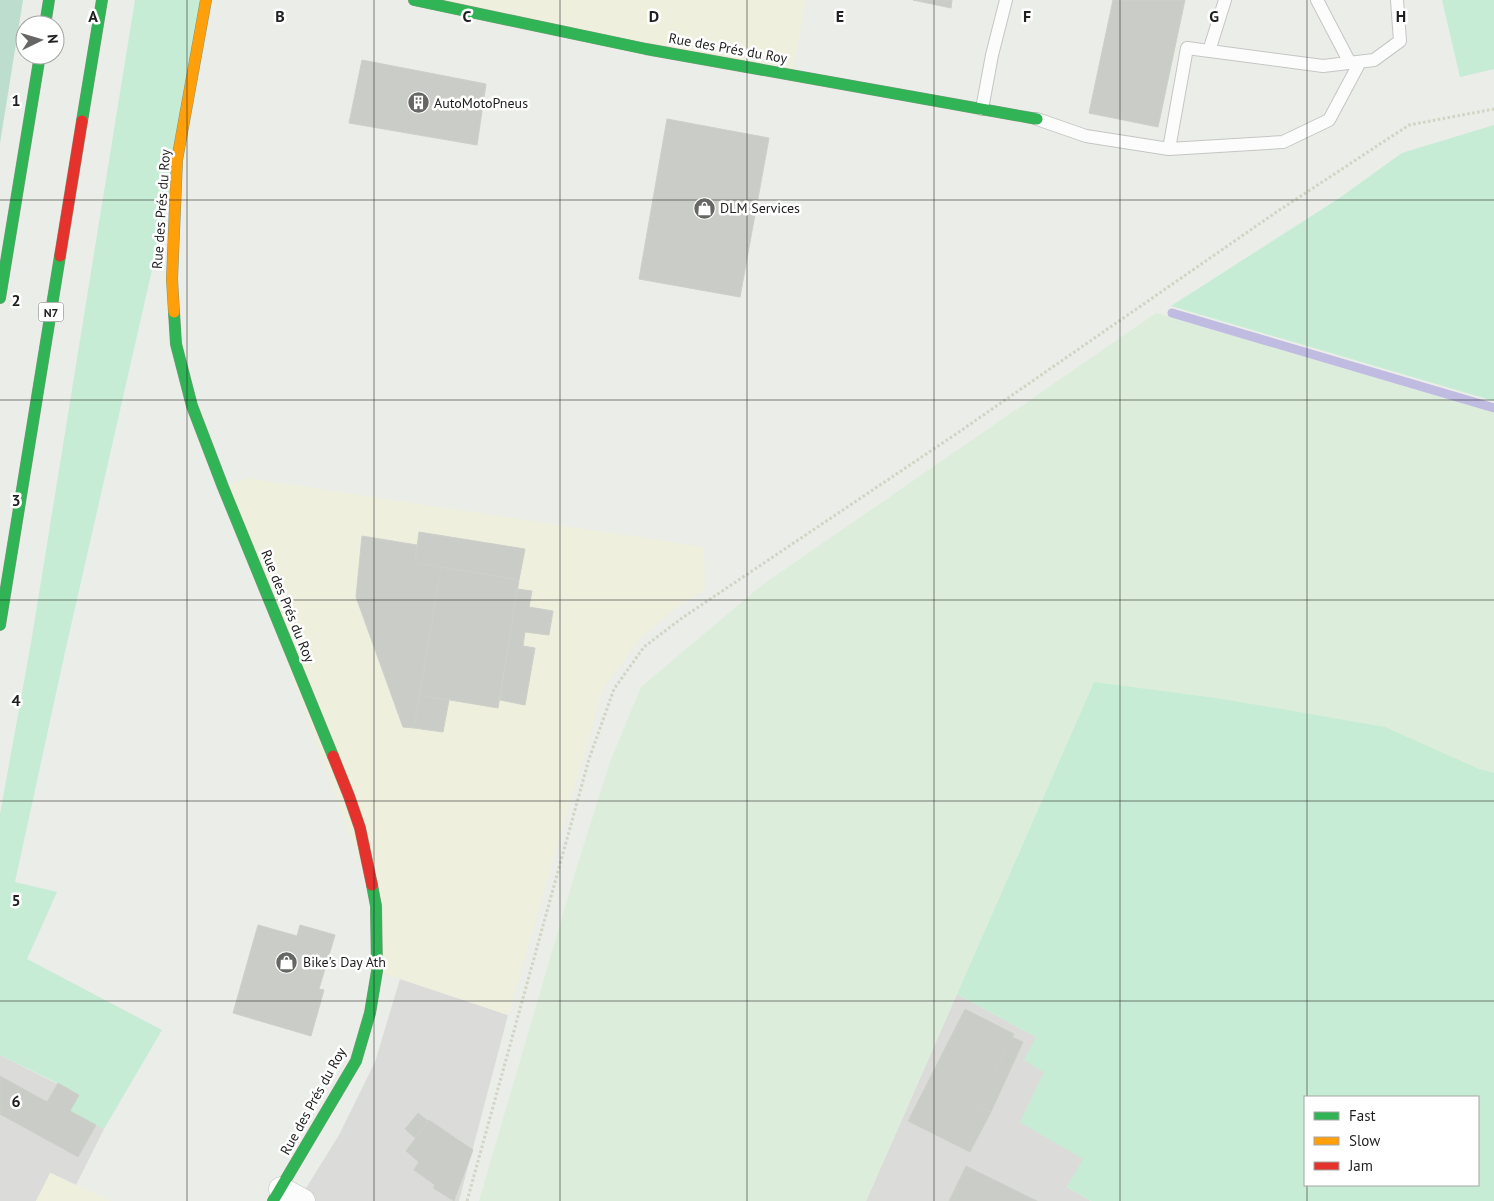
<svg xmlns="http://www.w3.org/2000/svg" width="1494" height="1201" font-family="'PT Sans',sans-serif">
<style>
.residential{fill:#dbdcd9}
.commercial{fill:#eeefdd}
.farmland{fill:#dceedb}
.grass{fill:#c7ecd5;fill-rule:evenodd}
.forest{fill:#bdddcf}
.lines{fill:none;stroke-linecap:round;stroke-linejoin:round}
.stream{stroke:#bfbbe1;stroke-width:9}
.building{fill:#caccc7;stroke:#cdd0c9}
.lane-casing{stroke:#c5c6c4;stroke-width:14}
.street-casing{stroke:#c5c6c4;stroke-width:25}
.fast-casing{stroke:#809880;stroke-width:12}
.slow-casing{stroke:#809880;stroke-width:12}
.jam-casing{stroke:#809880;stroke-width:12}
.path{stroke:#d2d3c3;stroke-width:3;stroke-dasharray:2.5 2.5;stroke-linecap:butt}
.lane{stroke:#fcfcfc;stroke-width:12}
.street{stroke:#fcfcfc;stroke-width:24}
.fast{stroke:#30b455;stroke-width:11}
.slow{stroke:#ff9f0a;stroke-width:11}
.jam{stroke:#e5322d;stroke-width:11}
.grid{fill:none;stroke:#1f1f1f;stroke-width:1;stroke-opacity:0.55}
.labels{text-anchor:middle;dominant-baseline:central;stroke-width:5;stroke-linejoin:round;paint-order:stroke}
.shield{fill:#fff;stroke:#626262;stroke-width:1}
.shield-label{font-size:12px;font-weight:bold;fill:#1f1f1f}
.street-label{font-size:14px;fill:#1f1f1f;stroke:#fff}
.poi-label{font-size:14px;fill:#1f1f1f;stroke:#fff;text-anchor:start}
.grid-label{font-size:16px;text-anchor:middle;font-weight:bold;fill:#1f1f1f;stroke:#fff;stroke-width:5;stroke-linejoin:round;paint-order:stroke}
</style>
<rect width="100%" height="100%" fill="#eaede8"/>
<!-- residential -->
<path class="residential" d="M400,979l108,36 -49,186h-161l41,-66 36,-73z
M957,994l79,43 8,34 40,88 -17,28 24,14h-225z
M0,1055l79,40 -8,16 33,18 -28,56 -25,-12 -15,28h-36z"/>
<!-- commercial -->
<path class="commercial" d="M414,0h392l-14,75z
M248,478l456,69 1,42 -34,23 -31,27 -36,48 -96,328 -131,-44 -1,-65 -153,-419z
M50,1173l26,12 35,16h-75z"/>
<!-- farmland -->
<path class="farmland" d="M1156,313l338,99v361l-400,-91 -228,519h-387l96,-328 35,-111 31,-75 121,-102z"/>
<!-- grass -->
<path class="grass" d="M135,0h71l-29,160 -112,492 -50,230 42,10 -30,67 135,71 -58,99 -34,-18 9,-17 -79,-39v-241l31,-171z
M1442,0h52v69l-34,8z
M1494,125v276l-323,-95 167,-107 64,-46z
M1094,682l129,17 162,28 94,42 15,4v428h-403l-24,-14 16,-28 -63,-37 24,-50 -20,-12 12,-23 -79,-43zM1305,1097h173v88h-173z"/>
<!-- forest -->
<path class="forest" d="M0,0h23l-23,143z"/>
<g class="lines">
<!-- stream -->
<path class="stream" d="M1172,313l322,95"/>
</g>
<!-- building -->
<path class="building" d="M913,0h39l-1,8z
M1113,0h72l-27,127 -69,-14z
M362,60l124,24 -9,61 -128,-22z
M667,119l102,19 -29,159 -101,-18z
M419,532l106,17 -6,31 -104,-17z
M362,536l55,9 -2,18 26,4 -27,161 -11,-1 -47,-130z
M441,567l78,13 -21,128 -78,-13z
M517,589l15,2 -3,16 24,4 -4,24 -24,-3 -2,14 12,2 -10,57 -25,-5z
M420,695l29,5 -6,32 -29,-4z
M258,925l39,11 3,-11 35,10 -16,54 5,1 -13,46 -78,-23z
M965,1009l49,25 -37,72 14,6 -21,40 -62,-31z
M1012,1037l11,5 -32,70 -14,-6z
M0,1076l47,26 11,-19 21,12 -9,16 26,14 -18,32 -78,-43z
M418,1113l10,8 -13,17 -10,-9z
M429,1120l44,30 -19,51 -21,-13 2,-3 -21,-15 5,-8 -13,-11z
M966,1166l71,35h-88z"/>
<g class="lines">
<defs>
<path id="lane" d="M1317,0l33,63
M1209,51l16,-51
M982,109l10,-54 14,-55
M1037,119l49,17 83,13 18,-101 136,18 51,-6 26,-19 -3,-41
M1169,149l114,-7 46,-22 31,-58"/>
<path id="street" d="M281,1189l22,12"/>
<path id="fast" d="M414,0l232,49 391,70
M45,25l4,-25
M82,121l20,-121
M0,298l40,-243
M174,312l2,32 16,62 31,81 110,269
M0,625l60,-369
M273,1201l83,-140 14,-48 7,-42 -1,-65 -4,-21"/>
<path id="slow" d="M174,312l-2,-33 5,-119 29,-160"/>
<path id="jam" d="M60,256l22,-135
M333,756l16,40 11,32 12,57"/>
</defs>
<!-- lane casing -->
<use href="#lane" class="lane-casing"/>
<!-- street casing -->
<use href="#street" class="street-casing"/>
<!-- fast casing -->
<use href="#fast" class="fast-casing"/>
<!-- slow casing -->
<use href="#slow" class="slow-casing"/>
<!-- jam casing -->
<use href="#jam" class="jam-casing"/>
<!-- path -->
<path class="path" d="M467,1201l122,-442 25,-70 30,-42 38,-29 274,-184 319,-221 134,-88 85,-16"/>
<!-- lane -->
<use href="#lane" class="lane"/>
<!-- street -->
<use href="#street" class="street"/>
<!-- fast -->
<use href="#fast" class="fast"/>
<!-- slow -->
<use href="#slow" class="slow"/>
<!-- jam -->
<use href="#jam" class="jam"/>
</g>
<!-- grid -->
<path class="grid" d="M187,0v1201M374,0v1201M560,0v1201M747,0v1201M934,0v1201M1120,0v1201M1307,0v1097M0,200h1494M0,400h1494M0,600h1494M0,801h1494M0,1001h1494M1307,1185v16"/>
<!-- icons -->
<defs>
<symbol id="building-disc" viewBox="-11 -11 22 22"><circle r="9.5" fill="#666765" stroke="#fff"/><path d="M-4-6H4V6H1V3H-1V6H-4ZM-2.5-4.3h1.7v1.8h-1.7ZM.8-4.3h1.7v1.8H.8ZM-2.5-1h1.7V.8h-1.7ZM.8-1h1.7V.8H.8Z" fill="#fff"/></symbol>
<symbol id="shop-disc" viewBox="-11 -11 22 22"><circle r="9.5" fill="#666765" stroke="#fff"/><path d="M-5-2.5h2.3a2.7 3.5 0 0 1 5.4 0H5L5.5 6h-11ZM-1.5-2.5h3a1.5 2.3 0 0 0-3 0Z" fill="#fff"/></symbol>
</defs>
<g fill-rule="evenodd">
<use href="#building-disc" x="406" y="90" width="25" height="25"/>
<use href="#shop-disc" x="692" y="196" width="25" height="25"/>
<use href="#shop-disc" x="274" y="950" width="25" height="25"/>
</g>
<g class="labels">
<!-- shield labels -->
<rect class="shield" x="38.5" y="302.5" width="25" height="19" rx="4"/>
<g class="shield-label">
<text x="51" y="312">N7</text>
</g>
<!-- street labels -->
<g class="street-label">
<text transform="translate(728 48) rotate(10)">Rue des Prés du Roy</text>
<text transform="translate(161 209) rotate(-86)">Rue des Prés du Roy</text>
<text transform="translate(288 606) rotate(68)">Rue des Prés du Roy</text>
<text transform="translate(313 1101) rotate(-61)">Rue des Prés du Roy</text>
</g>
<!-- poi labels -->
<g class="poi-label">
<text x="434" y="103">AutoMotoPneus</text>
<text x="720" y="208">DLM Services</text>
<text x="303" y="962">Bike's Day Ath</text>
</g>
</g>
<g class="grid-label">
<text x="93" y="22">A</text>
<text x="280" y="22">B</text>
<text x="467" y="22">C</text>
<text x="654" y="22">D</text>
<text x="840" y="22">E</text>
<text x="1027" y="22">F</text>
<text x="1214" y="22">G</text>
<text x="1401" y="22">H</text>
<text x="16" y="106">1</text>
<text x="16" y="306">2</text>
<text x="16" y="506">3</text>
<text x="16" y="706">4</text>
<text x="16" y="906">5</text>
<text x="16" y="1107">6</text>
</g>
<!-- legend -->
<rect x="1304" y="1096" width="175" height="90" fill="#ffffff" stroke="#a5a5a5"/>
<rect x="1314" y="1112" width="25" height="8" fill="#30b455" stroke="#a5a5a5"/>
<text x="1349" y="1121" font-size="15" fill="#1f1f1f">Fast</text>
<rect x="1314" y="1137" width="25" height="8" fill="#ff9f0a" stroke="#a5a5a5"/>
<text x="1349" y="1146" font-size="15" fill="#1f1f1f">Slow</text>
<rect x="1314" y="1162" width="25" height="8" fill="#e5322d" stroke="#a5a5a5"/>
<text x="1349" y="1171" font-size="15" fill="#1f1f1f">Jam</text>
<!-- north arrow -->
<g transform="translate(40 40) rotate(85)"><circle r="24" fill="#ffffff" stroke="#a5a5a5"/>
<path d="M0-4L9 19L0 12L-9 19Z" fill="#666765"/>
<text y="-8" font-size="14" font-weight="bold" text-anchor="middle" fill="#1f1f1f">N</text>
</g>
</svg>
